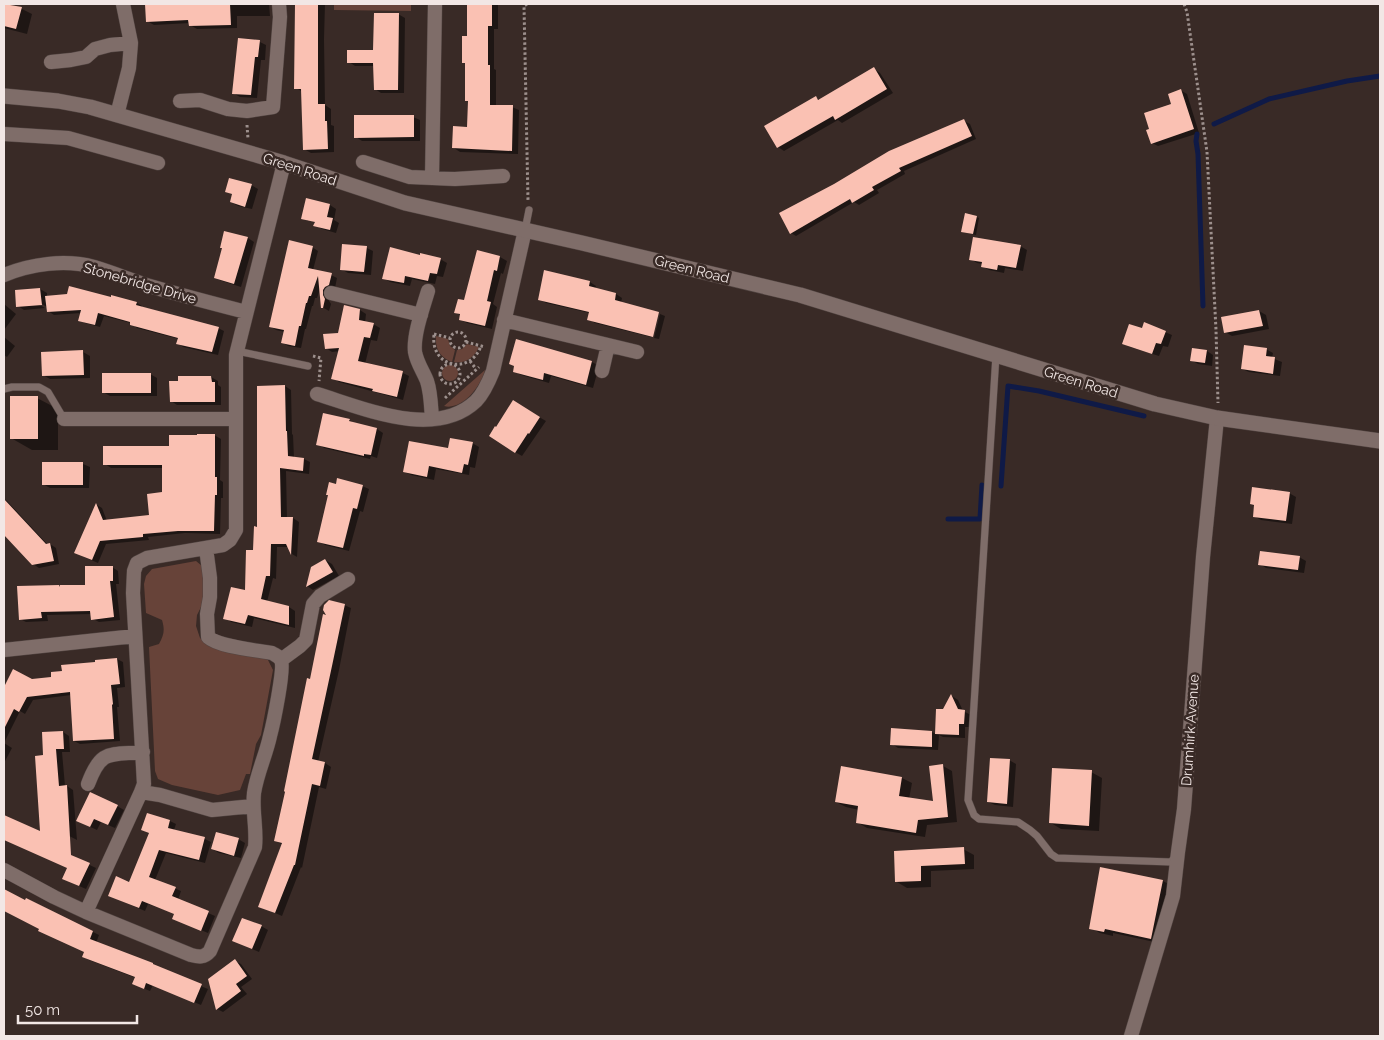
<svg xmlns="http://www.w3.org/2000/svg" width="1384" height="1040" font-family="Raleway,sans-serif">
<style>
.green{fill:#674339}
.shadow{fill:#0007}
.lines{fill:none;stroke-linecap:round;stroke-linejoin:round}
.stream{stroke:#0f1a47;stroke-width:5}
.building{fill:#fac1b3}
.service-casing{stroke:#524542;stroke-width:8}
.minor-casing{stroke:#524542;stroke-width:15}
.tertiary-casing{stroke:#524542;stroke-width:16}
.path{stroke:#9d908d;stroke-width:3;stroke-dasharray:2.5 2.5;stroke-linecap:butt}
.service{stroke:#7f6d69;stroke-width:7}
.minor{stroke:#7f6d69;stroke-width:14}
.tertiary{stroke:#7f6d69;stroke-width:15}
.labels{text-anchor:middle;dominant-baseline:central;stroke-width:5;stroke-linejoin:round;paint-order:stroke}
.street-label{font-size:14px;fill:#f2e7e5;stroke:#392a26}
</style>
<rect width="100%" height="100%" fill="#392a26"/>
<!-- green -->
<path class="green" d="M334,4h77v7l-77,-1z
M436,336l12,3 2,7 5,4 -3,12c-12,-5 -17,-13 -16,-26z
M467,344l12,3c-5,10 -13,17 -25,15l3,-12 5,-1z
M442 373a8 8 0 1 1 16 0a8 8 0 1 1-16 0Z
M485,370c-3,15 -23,41 -41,36z
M196,561l6,5 1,9v28l-6,12 -1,11 4,12 8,6 54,12 6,4 5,10 -12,65 -5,9 -6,30h-4l-6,16 -22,5 -46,-10 -14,-6 -3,-8 -6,-124 10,-3c5,-9 6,-14 3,-24l-16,-7 -2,-29 2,-8 6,-7z"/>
<!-- shadow -->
<path class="shadow" d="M4,4l18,5 10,5 -5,20 -23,-6z
M146,4h48v2l24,-1v-1h51l1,12h-33v12l-40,1 -7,-4v-2l-36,2 -7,-4z
M294,4h31l-1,35 1,66 6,4v16l3,1v26l-23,1 -7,-4 -1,-57 -7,-4v-82z
M468,4h30v25h-4v40l2,1v36l16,1 7,3 -1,44 -58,-2 -6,-4 15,-20v-26l-3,-2v-36l-3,-2 5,-25z
M398,14l7,4 -1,75h-23l-6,-4v-23h-20l-6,-4 26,-10z
M260,42l6,3 -1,15h-4l-4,38 -17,-1 -7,-4z
M874,69l6,4 13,20 -51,30 -4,-3 -54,31 -6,-4 38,-49 4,2z
M1180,90l7,4 12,39 -41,13 -6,-3z
M413,117l7,3v21h-58l-6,-4z
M964,121l6,3 6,15 -72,32 1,3 -28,16 2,3 -20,12 -5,-3 -58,34 -5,-3z
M251,185l7,4 -6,20 -14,-3 -7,-4 2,-7 -7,-4z
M330,205l6,4 -2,11 5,3 -3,10 -14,-4 -7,-4v-2l-6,-1 11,2 1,-2 -13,-3v2l-6,-3z
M976,217l3,1 -3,17 -13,-3z
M225,232l23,6 6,4 -13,45 -19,-6 -7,-3 8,-30z
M1020,246l7,4 -4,21 -18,-3 -1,5 -15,-3 -7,-4 1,-2 -6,-1 -6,-4z
M312,247l6,4 -5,19 18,5 6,3 -2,10 -7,6v5l3,5 -2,7 -7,-4 -2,-18 -3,9h-2l-2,8h-1l-6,23h-1l-4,19 -13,-2 -6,-4 3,-10 -9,-2 -6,-4z
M367,248l6,3 -2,24 -23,-2 -7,-4z
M478,251l22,6 7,4 -4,13 -2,-1 -8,31 4,3 -5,22 -25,-6 -6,-3v-4l-5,-4 9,-10z
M421,256l19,3 7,4 -4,14 -6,-1 -2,8 -23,-5 -2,7 -20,-4 -6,-4z
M545,271l45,11 6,4 -1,3 21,5 6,4 -1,5 37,10 -7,24 -56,-14 -6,-4 1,-6 -44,-10 -7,-4z
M40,289l7,4v4l65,2 25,4 5,3v1l76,21 6,3 -6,24 -35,-8 -5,-4 1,-4 -42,-11 -6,-5 -27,-7 -4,11 -15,-4 -6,-3 2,-7 -27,2 -6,-4 -1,-4 -10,-6 -1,2 9,5 -21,2 -6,-4 -2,-15z
M4,304l12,10 -12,16z
M360,310l6,4 -1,9 8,1 7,4 -3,13 -6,-1 -6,24 38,9 6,3 -6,24 -64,-18 -6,-4 7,-27 -8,1 -6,-4z
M1259,311l7,4 3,14 -37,7 -7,-4z
M660,314l5,2 -6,23 -5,-1z
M1380,323v19l-1,-1z
M1143,330l22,2 7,3 -4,12 -5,-1 -4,10 -29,-9 -6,-3z
M4,337l11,9 -8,11 -3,-2z
M1193,349l14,2 6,4 -1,11 -14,-2 -7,-4z
M1266,349l7,4 -1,5 10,4 -2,14 -31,-4 -7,-3z
M83,352l7,4v22l-40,1 -7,-4z
M572,357l20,5 7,4 -6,22 -42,-12 -2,7 -28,-8 -7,-4z
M150,374l7,4v18h-47l-7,-4z
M211,377l7,4v4l3,2v18h-44l-6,-4z
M285,386l6,4 1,44 1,1 1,23 10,1 6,3 -1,12 -23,-3 1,47h6l6,4 -2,35 -5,-3 -3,-7h-12l-1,32 -3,-1 -6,24 22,5 6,4v17l-41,-10 -2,9 -21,-5 -6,-4 21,-27 12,-63v-141z
M37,398l21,11v41h-26l-21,-12z
M513,402l33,19 -24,35 -7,-4z
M349,420l7,4 21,5 6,4 -6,25 -6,-2 -1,3 -46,-11 -6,-4z
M214,435l7,4 -1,41 3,2v16h-2l-1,36 -35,-1 -37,4 1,3 -43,4 -8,19 -16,-7 15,-51 5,3 5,13 44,-5 12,-23v-25h-52l-6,-4z
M472,443l7,4 -4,21 -5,-1 -1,8 -33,-6 -2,11 -23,-5 -6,-3 44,-23z
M83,464l7,3 -1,21h-39l-7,-4z
M337,485l25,1 7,3 -6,23 -3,-1 -11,40 -24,-6 -7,-4z
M1289,493l7,4 -4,27 -31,-4 -7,-4 1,-10 -4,-2z
M4,499l3,2 41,44 2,-1 6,4 3,16 -20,4 -6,-4 -29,-31z
M1299,557l7,4 -2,12 -38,-5 -6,-4z
M325,560l7,4 7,12 -26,14 -6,-4z
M112,567l6,4 1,13h-3l4,36 -21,2 -6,-3 -1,-5 -45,1 1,6 -22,1 -6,-3 40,-31 27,-2z
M344,605l7,3 -12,62 -21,92 7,1 6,4 -5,22 -7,-2 -17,81 -1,-1 -19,49 -23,-10 24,-61 -7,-4 35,-160 17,-64z
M117,659l6,3 2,25 -8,1 2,19h-2l3,34 -40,3 -6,-3 -3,-46 -38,5 -8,14 -5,-3 -16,32v-53l10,-19 18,9 20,-2 11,-6 34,-9z
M952,696l6,4 5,11 8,4v12h-6v11l-22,-1 -4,-2 -1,15 -40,-2 -6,-4v-15l40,3 4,2 1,-24h6z
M63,732l6,4 1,16h-8l3,34h2l6,4 4,50 -29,-15 -3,-69z
M4,743l8,5 -8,15z
M1009,760l7,4 -3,43 -18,-2 -7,-3z
M943,766l9,5 5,51 -30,3 -2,12 -58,-9 -10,-6 2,-12 -13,-3 -10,-5 6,-34 60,10 10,5 -3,16 25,4z
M1091,772l11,6 -3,53 -38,-2 -10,-6z
M117,806l7,4 -9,18 -14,-6 -4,8 -13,-6z
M147,814l23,7 6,3 -2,6 31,9 6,3 -6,21 -39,-10 -11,27 26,11 -3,9 37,16 -7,17 -34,-14 2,-5 -28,-10 -3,7 -35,-15 20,-13 20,-49 -7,-4z
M238,839l7,4 -4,15 -22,-5 -7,-4z
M963,849l11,6v14l-43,2v16l-24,1 -10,-6 -2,-30z
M62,852l34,16 -10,21 -16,-7 -2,-14z
M1163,881l9,5 -13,57 -46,-10v3l-13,-3 -9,-5z
M4,891l22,10 1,-2 72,36 -3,8 112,46 -7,16 -48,-20 -3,6 -10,-4 -4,-9 -47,-18 -6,-4 2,-4 -81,-41z
M261,926l7,4 -9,22 -25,-11z
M235,961l6,3 11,15 -11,8 6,7 -24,18 -6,-3z"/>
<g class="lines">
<!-- stream -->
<path class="stream" d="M1214,124l55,-25 78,-18 33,-5
M1197,134l-1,7 2,13 5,152
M1001,486l7,-100 31,5 105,25
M948,519h32l2,-34"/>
</g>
<!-- building -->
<path class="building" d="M4,4l18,3 -6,22 -12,-3z
M145,4h43v1l42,-1 1,21 -42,1 -1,-6 -42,2z
M295,4h23v100h7v17h2l1,28 -25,1 -2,-61h-7z
M467,4h25v22h-4v39h2v40h23l-1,46 -60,-3 1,-22 14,1 1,-26h-3v-38h-3v-27h5z
M374,13h25l-1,77h-24l-1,-27h-26v-13h26z
M238,38l22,2 -2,17h-3l-4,38 -19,-1z
M874,67l13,22 -52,31 -2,-4 -56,32 -13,-22 52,-30 2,4z
M1181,89l13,40 -43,15 -5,-14 3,-1 -5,-16 27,-9 -3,-10z
M354,115h60v22l-60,1z
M964,119l8,17 -73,32 2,3 -29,16 2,3 -22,13 -2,-4 -60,35 -11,-21 55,-29 55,-33z
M229,178l23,6 -7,23 -15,-5 2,-8 -7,-2z
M306,198l24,6 -3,13 6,1 -3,12 -17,-4 2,-4 -14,-3z
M965,213l12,3 -4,18 -12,-2z
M224,231l24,6 -14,47 -20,-6 8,-30h-2z
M973,237l48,8 -5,23 -18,-3 -1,5 -16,-3 1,-5 -13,-2z
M289,240l24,6 -5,22 24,5 -3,12 -4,2 -2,3v5l2,4 -2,9h-2l-3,-32 -7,20h-2l-2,7h-1l-5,23h-2l-4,20 -14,-3 3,-13 -15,-3z
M342,244l25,2 -3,26 -24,-2z
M390,247l30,8v-2l21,5 -4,16 -7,-1 -2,8 -23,-5 -1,7 -22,-4z
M477,250l23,6 -3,15 -3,-1 -7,31 4,1 -6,24 -26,-6 1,-6 -6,-1 4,-14 6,1 1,-4z
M544,270l46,11 -1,5 27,7 -1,7 44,12 -6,25 -66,-17 2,-8 -51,-12z
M69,286l42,11v-2l26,7 -1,3 83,22 -7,25 -36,-8 2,-6 -48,-13v-3l-32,-9 -3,12 -17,-4 3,-11 -34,2 -2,-16 22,-2z
M40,288l2,17 -26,2 -1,-17z
M344,305l16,4 -1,11 15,3 -4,15 -6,-1 -6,24 45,10 -6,26 -25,-6 1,-2 -42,-10 8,-31 -14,1 -2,-15 15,-1z
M1259,310l4,16 -39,7 -3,-16z
M1144,322l22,9 -5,13 -5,-1 -4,11 -30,-10 7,-20 13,4z
M516,339l76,22 -6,24 -42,-12 -1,7 -30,-8 1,-6 -5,-2z
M1244,345l23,3 -1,8 9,1 -2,17 -32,-5z
M1192,348l15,2 -2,13 -15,-2z
M83,350l1,25 -42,1 -1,-24z
M102,373h49v20h-49z
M178,376h33l1,6h3v20h-45l-1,-21h9z
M285,385l1,46h1l1,25 16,2 -1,13 -23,-3 1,49h12l-2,38 -5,-11h-15l-1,32h-4l-5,23 28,7v19l-41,-10 -3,9 -22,-5 8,-32 14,3 1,-40h7l1,-24 3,1v-141z
M10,396h28v43h-28z
M513,400l27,17 -11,17 -1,-1 -13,20 -26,-17 6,-10 1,1z
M323,413l27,6 -1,2 28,7 -6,27 -7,-1v2l-48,-11z
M197,434h18v43h2v18h-2l-1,36h-36l-35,3v3l-43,4 -8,19 -18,-7 22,-50 7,17 46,-5 -2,-21 15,-2v-27h-59v-19h66v-11h28z
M450,438l23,4 -5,23 -4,-1 -2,9 -33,-7 -2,11 -24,-5 6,-31 39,7z
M42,462h41v23h-41z
M337,478l26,7 -6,24 -4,-1 -10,40 -26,-6 11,-47h-2l3,-13 7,2z
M1252,487l38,5 -4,29 -33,-4 1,-12 -4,-1z
M4,499l42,45 4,-1 4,18 -22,4 -28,-30z
M1260,551l40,5 -2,14 -40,-5z
M325,559l8,13 -27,15 5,-20z
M85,566h28v15h-3l4,36 -23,3 -1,-9 -49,1 1,6 -23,2 -2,-34 42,-1v2l1,-2h25z
M329,600l16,4 -13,62 -20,93 13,3 -5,24 -8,-2 -17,81h-1l-19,48 -17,-6 24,-64 -8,-2 11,-49 -1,-1 23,-113 3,1 13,-65 3,1 -3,-5 1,-5z
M117,658l3,26 -9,1 2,19 -1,1 2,34 -41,2 -3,-49 -43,5 -8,15 -5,-3 -10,20v-42l9,-18 19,10 19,-2v-5l11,-1 -1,-6 34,-3v-2z
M951,694l7,15 7,1 -1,14h-5v11l-24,-1 1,-25h7z
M891,728l41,3v16l-42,-2z
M63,731l1,18h-8l3,37 8,-1 4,70 19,8 -11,23 -17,-7 5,-11 -63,-28v-25l36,16 -5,-75 8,-1 -1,-23z
M990,758l20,1 -3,45 -20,-2z
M943,764l5,53 -30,3 -2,13 -60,-10 2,-17 -23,-4 6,-36 61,11 -3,19 34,5 -4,-35z
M1052,768l40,2 -3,56 -40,-3z
M90,792l28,13 -10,20 -14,-6 -4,8 -14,-6z
M147,813l23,7 -2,8 37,9 -6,23 -40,-10 -10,27 27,10 -4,9 37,15 -8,20 -29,-12 2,-5 -32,-13 -3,7 -31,-12 8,-20 13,6 20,-49 -8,-3z
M216,832l23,6 -5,18 -23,-7z
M964,847l1,17 -44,2v15l-26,1 -1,-31z
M1100,867l63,13 -12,59 -46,-10 -1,3 -15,-3z
M4,889l21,11 1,-2 67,33 -3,8 63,24v1l49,20 -8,19 -48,-20 -2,6 -12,-5 3,-7 -53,-20 2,-5 -46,-21 1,-2 -35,-18z
M242,918l20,7 -10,24 -20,-8z
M235,959l12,17 -11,8 5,7 -25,19 -8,-31z"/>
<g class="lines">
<defs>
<path id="service" d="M525,230l4,-20
M237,351l71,15
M996,355l-28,445 6,15 5,4 39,3 12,8 7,6 14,18 6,4 114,4 4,-5
M4,389l8,-2h27l9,5 16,27"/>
<path id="minor" d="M51,62l20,-2 15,-3 9,-8 15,-4 21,-2
M180,101l20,-1 28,9 19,2 26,-4 7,-90 -1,-13
M117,115l12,-47 2,-25 -8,-39
M4,134l64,4 90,25
M363,162l47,15 45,2 48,-3
M432,178l3,-174
M4,275c27,-11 61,-16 90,-8 20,6 39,14 59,20 31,9 62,17 93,25
M428,291c-5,17 -15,44 -13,61 2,11 8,19 12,29 4,12 4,26 5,38
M331,293l90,22
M504,320l133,32
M602,371l6,-26
M317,394c46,14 118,46 159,7 8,-8 13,-20 17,-30l32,-141
M64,419h172
M4,650l131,-14
M281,660l19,-14 6,-6 7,-36 7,-8 28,-17
M88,784c13,-35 21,-29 55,-32
M141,792l19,3 52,15 41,-4
M4,870l50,27 32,15 105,43c8,2 13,3 19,-4l45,-104c2,-18 -3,-36 -1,-54 3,-20 12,-38 16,-57 3,-11 15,-68 11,-76 -2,-4 -6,-5 -9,-7 -16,-3 -53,-6 -64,-16l-1,-23 3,-17v-19l-4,-30
M86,912l55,-120 3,-8 -11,-191 1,-22 3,-8 10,-5 76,-13 7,-5 6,-10v-175l48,-192
M1131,1036l42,-140 5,-44 6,-43 19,-252 14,-139"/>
<path id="tertiary" d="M4,96l54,5 32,6 194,56 121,40 177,40 218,52 355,109 62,14 163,23"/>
</defs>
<!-- service casing -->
<use href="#service" class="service-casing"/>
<!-- minor casing -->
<use href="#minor" class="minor-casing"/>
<!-- tertiary casing -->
<use href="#tertiary" class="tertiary-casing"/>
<!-- path -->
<path class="path" d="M527,4l-3,2 4,194
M1184,4l3,8 20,140 9,178 2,73
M247,125l1,14
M450 340a8 8 0 1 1 16 0a8 8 0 1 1-16 0Z
M434,334l16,4
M434,335c-4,32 36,41 47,11
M466,342l19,5
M313,356l8,2 -2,23
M470,361l6,8
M440 374a10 10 0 1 1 20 0a10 10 0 1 1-20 0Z
M445,398l34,-31"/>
<!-- service -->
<use href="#service" class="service"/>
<!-- minor -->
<use href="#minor" class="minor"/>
<!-- tertiary -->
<use href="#tertiary" class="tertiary"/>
</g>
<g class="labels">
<!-- street labels -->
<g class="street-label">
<text transform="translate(300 169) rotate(18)">Green Road</text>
<text transform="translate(692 269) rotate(14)">Green Road</text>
<text transform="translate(140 283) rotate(16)">Stonebridge Drive</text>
<text transform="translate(1081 382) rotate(17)">Green Road</text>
<text transform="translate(1190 730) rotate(-86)">Drumhirk Avenue</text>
</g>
</g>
<!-- border -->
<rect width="1384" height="1040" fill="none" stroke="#f2e7e5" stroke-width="10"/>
<!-- scale -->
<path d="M18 1015v8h119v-8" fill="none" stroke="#f2e7e5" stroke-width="2.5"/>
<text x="25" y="1015" font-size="15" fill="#f2e7e5" stroke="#392a26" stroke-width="4" paint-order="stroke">50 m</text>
</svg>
